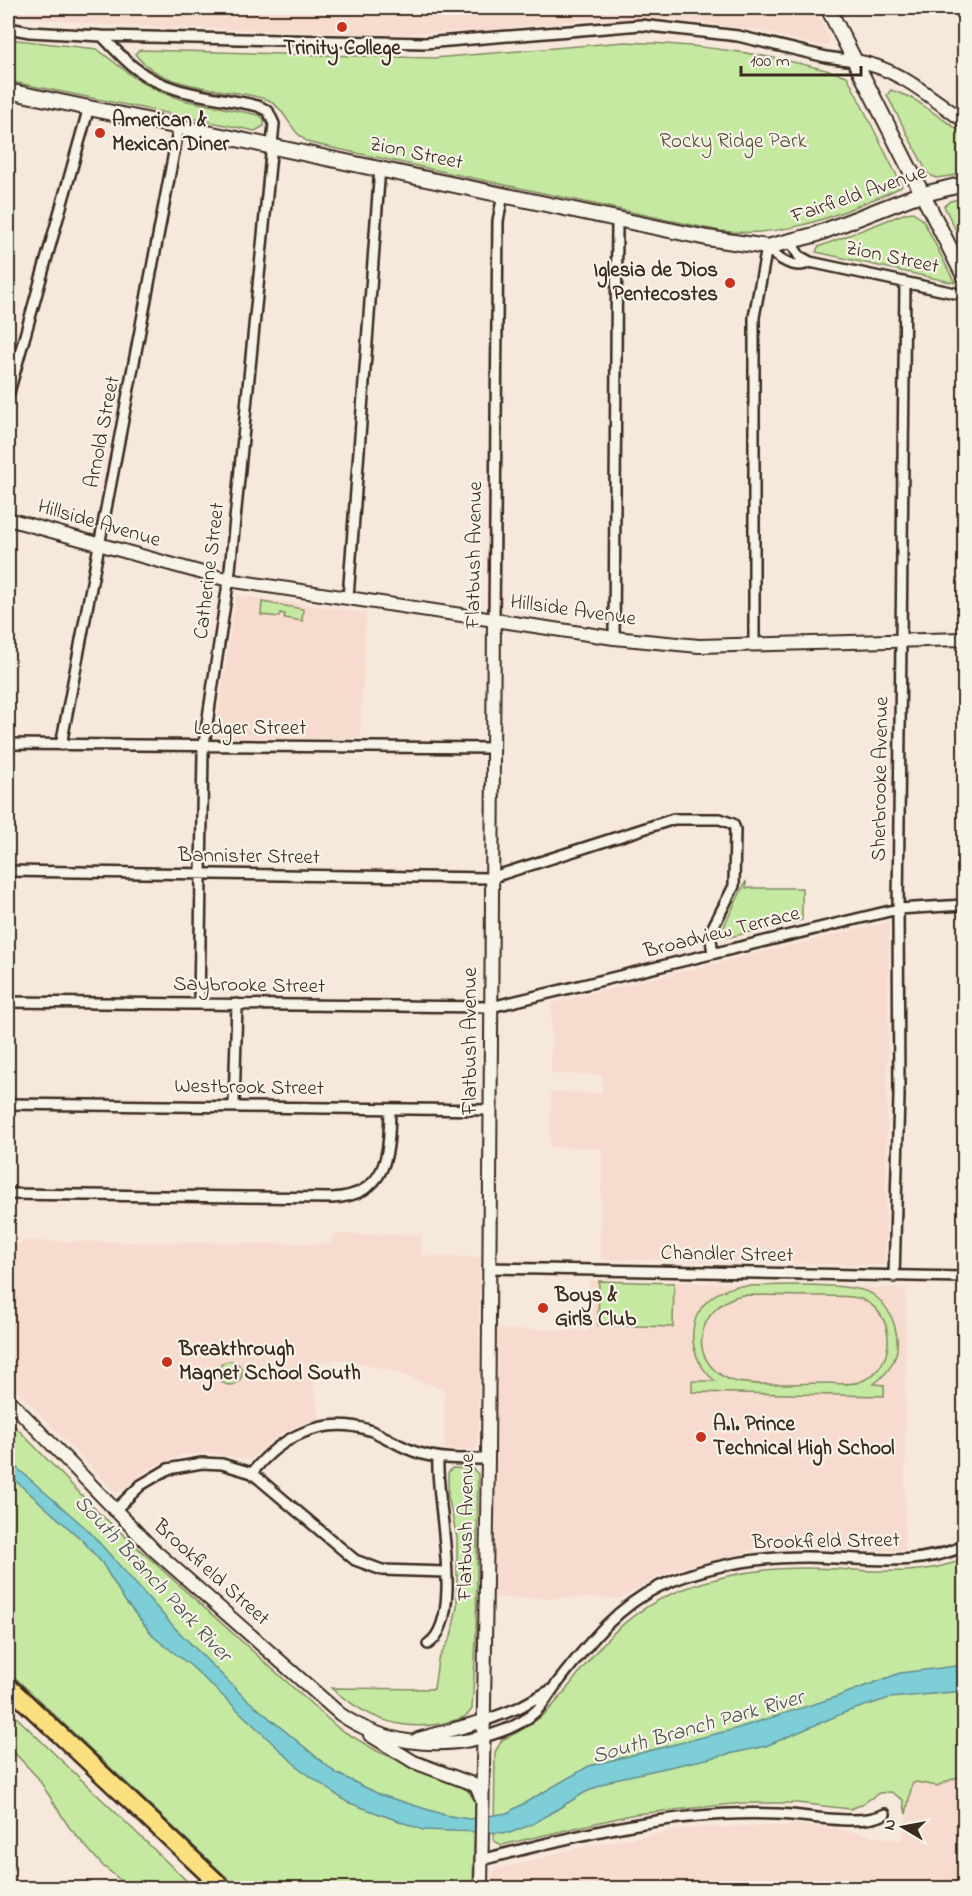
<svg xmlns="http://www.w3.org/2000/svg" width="972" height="1896" font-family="'Indie Flower',sans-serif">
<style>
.built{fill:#f7dbce}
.green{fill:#c6e9a2;stroke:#808a60;stroke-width:1.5;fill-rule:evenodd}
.water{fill:#7dced6;stroke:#638c8c;stroke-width:1.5}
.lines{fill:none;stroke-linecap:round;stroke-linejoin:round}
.minor-casing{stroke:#3b2a1e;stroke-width:14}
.tertiary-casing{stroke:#3b2a1e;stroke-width:16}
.secondary-casing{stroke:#3b2a1e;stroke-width:18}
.motorway-casing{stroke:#3b2a1e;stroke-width:21}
.minor{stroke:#f7f3e8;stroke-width:9}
.tertiary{stroke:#f7f3e8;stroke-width:12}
.secondary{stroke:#f7f3e8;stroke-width:14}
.motorway{stroke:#fce080;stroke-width:16}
.poi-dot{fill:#c8321e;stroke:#f7f3e8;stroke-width:2}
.labels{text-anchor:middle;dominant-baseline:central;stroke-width:4.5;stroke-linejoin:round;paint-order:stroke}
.poi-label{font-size:21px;font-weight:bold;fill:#3b2a1e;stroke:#f7f3e8;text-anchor:start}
.park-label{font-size:21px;fill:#575038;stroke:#f7f3e8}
.street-label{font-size:21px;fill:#3b2a1e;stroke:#f7f3e8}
.water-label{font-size:22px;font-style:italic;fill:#4c534c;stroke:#f7f3e8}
</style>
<rect width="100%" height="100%" fill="#f7e8dc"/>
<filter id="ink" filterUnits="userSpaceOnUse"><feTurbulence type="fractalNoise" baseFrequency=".0167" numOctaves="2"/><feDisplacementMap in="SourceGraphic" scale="12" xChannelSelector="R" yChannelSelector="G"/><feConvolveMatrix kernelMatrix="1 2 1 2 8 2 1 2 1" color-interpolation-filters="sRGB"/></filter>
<g filter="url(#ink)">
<!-- built -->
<path class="built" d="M8,8h807l15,32 -2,4 -7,2 -67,-17 -86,-10 -86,1 -103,11 -92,3 -281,-9 -81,-8 -17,-3z
M236,595l130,18 -6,125 -145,-1z
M889,922l-4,343 -285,-6 2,-111 -52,-1v-18l1,-37 51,1v-18l-51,-1 1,-71z
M332,1234l89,1 1,21 58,1 -2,188 -3,5 -31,-1v-59l-51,-19 -55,-12 -28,7 10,52 -39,15 -31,27 -38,-7 -31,2 -30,12 -30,25 -5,1 -108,-112v-133l17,-7 306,3z
M589,1280l317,8 -1,263 -97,-5 -48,3 -88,21 -52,28h-125l3,-269 91,2z
M964,1774v114h-472v-15l5,-4 90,-23 104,-18 106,-3 35,3 70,13 10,-57 4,-2 21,4z"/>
<!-- green -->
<path class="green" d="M8,39l89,10 38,29 23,13 25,9 76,15 5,4v7l-9,5 -247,-50z
M625,42c76,2 149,12 222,34l55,110c-11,7 -25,12 -38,17 -47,21 -92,34 -144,28l-410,-88c-20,-10 -22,-31 -41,-43 -41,-13 -105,-8 -134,-46l4,-4 295,8z
M891,90l21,8 52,36v40l-28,4 -8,-4 -41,-79z
M964,198v49l-20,-41 6,-5z
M913,212l10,8 32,63 -139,-31 2,-5 88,-34z
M262,602l41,7 -1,12 -18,-3 1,-4 -5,-1 -1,4 -18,-2z
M746,881v7h56v32l-72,17 -8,-1 3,-12z
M599,1281l75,2 -1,44 -75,-2z
M737,1286c29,0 113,-5 135,8 13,9 21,22 24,38 5,22 -4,38 -22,52l10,1v11l-192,-4v-11h23c-26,-21 -32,-61 -3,-84 7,-6 17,-8 25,-11zM742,1295c28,0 55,1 83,1 11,1 25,-1 36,3 36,14 36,68 1,82 -11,5 -25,2 -37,2 -21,0 -77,4 -95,-3 -46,-20 -32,-75 12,-85z
M218 1373a12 12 0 1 1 24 0a12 12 0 1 1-24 0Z
M8,1419l90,93 240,216 39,23 89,37 9,13 -2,87h-235l-230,-217z
M452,1468l21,1 5,5 -2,167 -4,68c-5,9 -15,11 -24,13 -46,12 -83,-5 -117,-34l103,1 4,-29 13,-23 6,-30v-69l-9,-42v-23z
M964,1559v215l-27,12 -21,-4 -4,2 -6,30 -3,-14 -12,-8 -12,1 -18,12 -11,4 -53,-6h-54l-108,11 -133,31 -8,-4 1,-89 7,-12c57,-26 60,-50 98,-93 22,-25 49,-45 81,-57 39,-15 84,-22 125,-22 54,0 107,12 158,-9z
M8,1709l186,179h-64l-28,-23 -33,-38 -31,-49 -26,-28 -4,-8z"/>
<!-- water -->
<path class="water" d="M8,1460l80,70 87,98 69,69 92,76 45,22 64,20 24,4 38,-6 82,-47 146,-37 98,-31 67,-25 64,-8v26l-74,7 -44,14 -80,34 -151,33 -31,14 -51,31 -23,9 -87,-3 -76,-28 -47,-33 -109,-103 -36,-28 -30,-37 -23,-38 -20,-23 -74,-66z"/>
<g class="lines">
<defs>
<path id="minor" d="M8,28l22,4 72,4 323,7 216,-18 97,11 88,21 29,4
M102,36c11,11 21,23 33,32 34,28 83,28 123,38l10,5 6,13 -44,446 -27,181 -4,252
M791,242l8,14 11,6 154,33
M767,247c10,11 28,24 43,15
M8,396l81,-289
M348,598l32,-431
M494,620l4,-399 5,-27
M614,638l3,-419
M754,644v-327l13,-70
M8,744l484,4
M61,745l118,-619
M8,871l482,7 184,-59h46l13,5 2,5 -1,57 -24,47 3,20
M8,1002l483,5 407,-98 66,-4
M8,1104l482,6
M234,1105l3,-101
M8,1194l324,4c56,-3 57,-43 58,-89
M488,1268l476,9
M894,1277l5,-182 -1,-186 7,-626
M252,1473c28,-36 71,-58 117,-43 17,6 32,18 50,23 22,7 46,6 69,6
M114,1511l27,-26 27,-16 34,-6 20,1 30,9 103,87 27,10 64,2
M428,1644c38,-25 7,-144 10,-186
M484,1721l34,-13 33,-18
M483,1737c19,-5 39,-12 53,-26 8,-7 13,-17 19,-25 31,-39 59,-78 105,-100 45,-20 97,-29 147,-29 53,0 106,12 157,-11
M481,1860c97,-25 195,-51 296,-46 30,1 82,13 108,0"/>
<path id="tertiary" d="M855,61c42,6 75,36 109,60
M8,519l220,61 386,58 85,8 265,-7
M8,1399l146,151 186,164c42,29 95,36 143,23
M370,1735l44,27 56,21 6,3 6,13
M418,1739l66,-18
M481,1888l7,-429 6,-839"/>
<path id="secondary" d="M828,8l136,268
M8,91l699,147 60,9 47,-12 98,-38 52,-13"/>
<path id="motorway" d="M8,1686l215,202"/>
</defs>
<!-- minor casing -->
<use href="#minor" class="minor-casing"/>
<!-- tertiary casing -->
<use href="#tertiary" class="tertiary-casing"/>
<!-- secondary casing -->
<use href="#secondary" class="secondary-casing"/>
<!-- motorway casing -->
<use href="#motorway" class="motorway-casing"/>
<!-- minor -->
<use href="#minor" class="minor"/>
<!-- tertiary -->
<use href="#tertiary" class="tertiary"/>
<!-- secondary -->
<use href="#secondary" class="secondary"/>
<!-- motorway -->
<use href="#motorway" class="motorway"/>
</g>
</g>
<!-- markers -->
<g class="poi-dot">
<circle cx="342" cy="27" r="6"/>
<circle cx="100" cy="133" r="6"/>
<circle cx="730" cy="283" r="6"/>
<circle cx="543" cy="1308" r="6"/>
<circle cx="167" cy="1362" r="6"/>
<circle cx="701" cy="1437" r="6"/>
</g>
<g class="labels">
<!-- poi labels -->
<g class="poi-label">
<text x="342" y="49" text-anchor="middle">Trinity College</text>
<text x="112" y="121">American &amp;<tspan x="112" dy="24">Mexican Diner</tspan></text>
<text x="718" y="271" text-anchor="end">Iglesia de Dios<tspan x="718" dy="24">Pentecostes</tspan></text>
<text x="555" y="1296">Boys &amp;<tspan x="555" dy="24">Girls Club</tspan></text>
<text x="179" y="1350">Breakthrough<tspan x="179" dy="24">Magnet School South</tspan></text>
<text x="713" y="1425">A.I. Prince<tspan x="713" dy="24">Technical High School</tspan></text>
</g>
<!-- park labels -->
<g class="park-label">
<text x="733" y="142">Rocky Ridge Park</text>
</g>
<!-- street labels -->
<g class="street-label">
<text transform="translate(416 154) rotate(12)">Zion Street</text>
<text transform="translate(859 195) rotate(-19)">Fairfield Avenue</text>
<text transform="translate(892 258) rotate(12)">Zion Street</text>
<text transform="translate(103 432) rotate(-79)">Arnold Street</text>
<text transform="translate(99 524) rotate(16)">Hillside Avenue</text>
<text transform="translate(475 555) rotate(-89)">Flatbush Avenue</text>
<text transform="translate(210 571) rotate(-83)">Catherine Street</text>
<text transform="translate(573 611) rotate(8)">Hillside Avenue</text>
<text x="250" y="729">Ledger Street</text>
<text transform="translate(881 779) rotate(-89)">Sherbrooke Avenue</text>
<text transform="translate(249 857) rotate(1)">Bannister Street</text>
<text transform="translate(722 933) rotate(-14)">Broadview Terrace</text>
<text transform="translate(249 986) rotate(1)">Saybrooke Street</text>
<text transform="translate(471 1041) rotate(-90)">Flatbush Avenue</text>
<text transform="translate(249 1088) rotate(1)">Westbrook Street</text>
<text transform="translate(727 1255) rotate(1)">Chandler Street</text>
<text transform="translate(467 1527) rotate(-89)">Flatbush Avenue</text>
<text transform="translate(826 1542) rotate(-1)">Brookfield Street</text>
<text transform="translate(211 1573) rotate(42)">Brookfield Street</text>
</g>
<!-- water labels -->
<g class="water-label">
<text transform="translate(152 1579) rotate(47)">South Branch Park River</text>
<text transform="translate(698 1728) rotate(-16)">South Branch Park River</text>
</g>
</g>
<!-- margin -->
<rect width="972" height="1896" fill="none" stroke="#f7f3e8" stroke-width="30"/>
<rect x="15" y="15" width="942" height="1866" fill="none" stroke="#3b2a1e" stroke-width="2" filter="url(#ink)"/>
<!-- north arrow -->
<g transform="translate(903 1827) rotate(280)" stroke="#f7f3e8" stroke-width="4.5" paint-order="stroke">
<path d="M0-4.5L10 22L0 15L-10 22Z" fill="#3b2a1e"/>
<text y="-9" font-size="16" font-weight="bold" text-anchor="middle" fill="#3b2a1e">N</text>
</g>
<!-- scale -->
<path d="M741 66v9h120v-9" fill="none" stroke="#3b2a1e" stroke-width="3"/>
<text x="750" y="66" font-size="18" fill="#3b2a1e" stroke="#f7f3e8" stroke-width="4.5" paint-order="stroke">100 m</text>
</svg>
